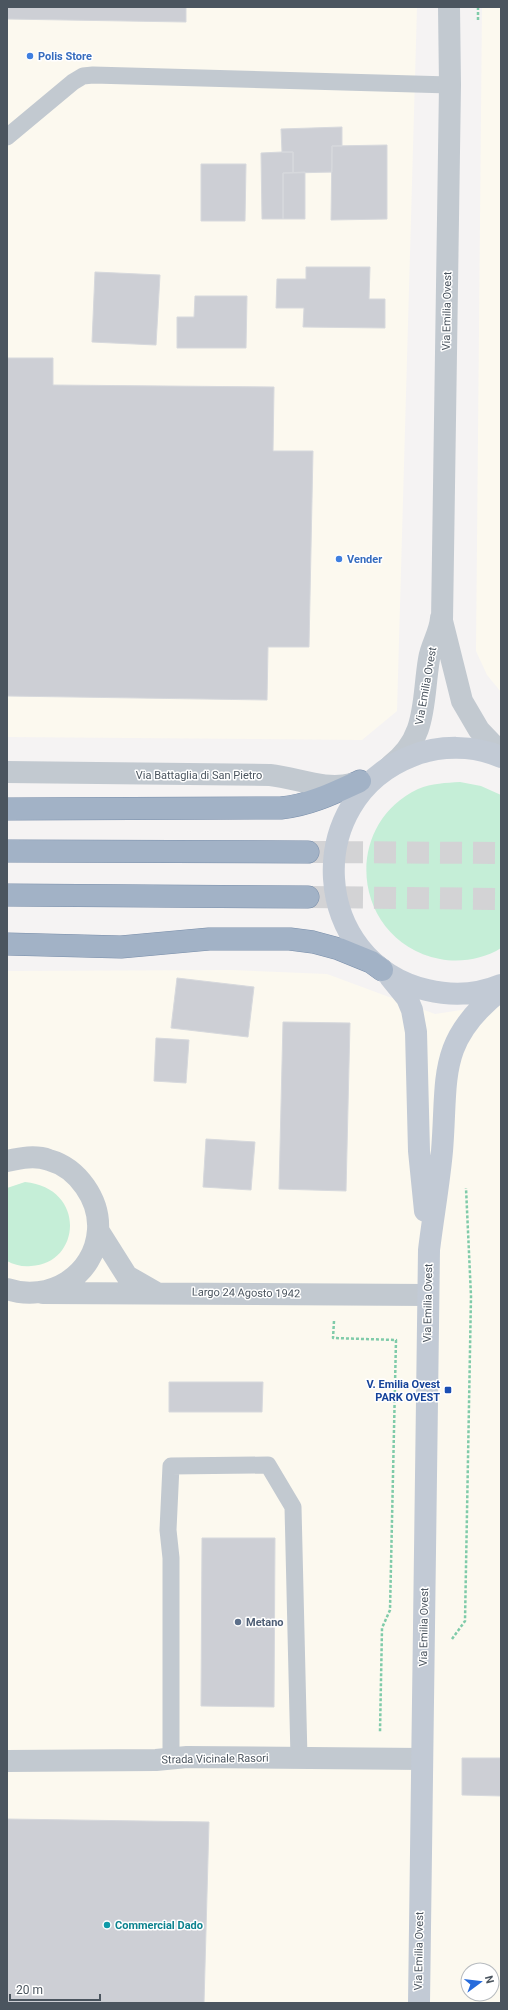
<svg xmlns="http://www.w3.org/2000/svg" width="508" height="2010" font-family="Roboto,sans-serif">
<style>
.commercial{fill:#fcf9ef;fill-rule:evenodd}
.green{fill:#c5eed7}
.building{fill:#cdcfd5;stroke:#d7d9dd}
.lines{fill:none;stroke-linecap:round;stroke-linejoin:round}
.trunk-tunnel{stroke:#d3d3d5;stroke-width:22;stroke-dasharray:22 11;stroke-linecap:butt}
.trunk-casing{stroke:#798eaa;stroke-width:23}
.path{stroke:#7fcba9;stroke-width:2.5;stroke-dasharray:3 2;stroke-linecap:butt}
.service{stroke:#c2c9d0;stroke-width:17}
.minor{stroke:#c2c9d0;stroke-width:22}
.tertiary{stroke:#c2c9d0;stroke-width:22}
.secondary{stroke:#c2cad5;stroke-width:22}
.trunk{stroke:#a2b2c6;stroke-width:22}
.shop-dot{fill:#3f7fe0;stroke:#fff;stroke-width:1.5}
.transit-dot{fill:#1a4fb4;stroke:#fff;stroke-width:1.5}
.service-dot{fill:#5c6f8a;stroke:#fff;stroke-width:1.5}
.culture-dot{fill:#0f9aa8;stroke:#fff;stroke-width:1.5}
.labels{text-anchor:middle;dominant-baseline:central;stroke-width:3;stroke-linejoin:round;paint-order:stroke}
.shop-label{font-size:11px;font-weight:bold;fill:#366cbe;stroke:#fff;text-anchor:start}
.street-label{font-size:11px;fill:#4b555f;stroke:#fff}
.transit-label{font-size:11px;font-weight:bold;fill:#164399;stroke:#fff;text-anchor:end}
.service-label{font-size:11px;font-weight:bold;fill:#4e5e75;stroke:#fff;text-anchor:start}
.culture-label{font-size:11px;font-weight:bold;fill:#0d838f;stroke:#fff;text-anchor:start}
</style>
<rect width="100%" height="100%" fill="#f5f3f3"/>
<!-- commercial -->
<path class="commercial" d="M7,7h410l-20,704 -35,29 -355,-3z
M482,7h19v685l-14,-17 -11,-24z
M232,970l95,4 108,40 66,-10v999h-494v-1032zM468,1970h24v24h-24z"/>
<!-- green -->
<path class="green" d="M460,782l21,4 20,9v153c-17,11 -41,15 -61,11 -86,-17 -101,-132 -22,-170 14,-6 28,-6 42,-7z
M25,1182c62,6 56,82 6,84 -8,1 -17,-1 -24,-5v-73z"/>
<!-- building -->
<path class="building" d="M7,7h179v15l-179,-3z
M342,127v19h-10v26l-39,1v-21h-11l-1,-23z
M387,145v74l-56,1 1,-74z
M282,152h11v21h-10v46h-21l-1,-66z
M201,164h45l-1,57h-44z
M305,172v47h-22v-46z
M306,267h64l-1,32h16v29l-82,-1 1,-19h-28l1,-29h29z
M95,272l65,3 -4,70 -64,-3z
M195,296h52l-1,52h-69v-31h17z
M7,358h46v27l221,2 -1,64h40l-4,196h-41l-1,53 -260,-4z
M177,978l77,9 -6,50 -77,-9z
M283,1022l67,1 -4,168 -67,-2z
M156,1038l33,2 -3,43 -32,-2z
M206,1139l49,3 -4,48 -48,-3z
M169,1382h94l-1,30h-93z
M202,1538h73l-1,169 -73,-1z
M462,1758h39v38l-39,-1z
M7,1819l202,3 -5,181h-197z"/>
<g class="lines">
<!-- trunk-tunnel -->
<path class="trunk-tunnel" d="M308,852l193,1
M308,897l193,2"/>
<defs>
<path id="trunk" d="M7,809l274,-1c29,-3 53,-15 79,-27
M7,851l301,1
M7,895l301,2
M7,944l114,3 88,-8h81l23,3 26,7 32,13 11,8"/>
</defs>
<!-- trunk casing -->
<use href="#trunk" class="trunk-casing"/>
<!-- path -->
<path class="path" d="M478,20v-13
M334,1321l-1,17 63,2 -6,270 -8,18 -2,104
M452,1639l13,-18 6,-325 -5,-108"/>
<!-- service -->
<path class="service" d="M7,137l66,-55 10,-6 10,-1 357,10
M171,1759v-201l-3,-28 3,-64 97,-1 25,42 6,251"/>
<!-- minor -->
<path class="minor" d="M7,772l263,3c28,3 54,16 82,9
M7,1161c14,-3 28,-6 42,-1 29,8 51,40 49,70 -3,46 -49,73 -91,59
M98,1230l29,46 28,16
M43,1293l385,2
M7,1761l149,-1 31,-3 235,2"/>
<!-- tertiary -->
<path class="tertiary" d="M449,7l1,78 -8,536 20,80 17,29 22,23
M390,766c38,-28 32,-65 39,-107 2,-14 11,-26 12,-41"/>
<!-- secondary -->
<path class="secondary" d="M501,757c-27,-12 -62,-12 -89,-1 -111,43 -102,206 15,234 25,6 50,5 74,-5
M390,977l17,21 5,12 4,22 3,119 6,60
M419,2003l10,-753c4,-33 10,-66 13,-99 6,-73 -6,-110 59,-161"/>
<!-- trunk -->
<use href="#trunk" class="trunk"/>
</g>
<!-- markers -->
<g class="shop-dot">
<circle cx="30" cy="56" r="4"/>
<circle cx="339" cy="559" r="4"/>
</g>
<rect class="transit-dot" x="444" y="1386" width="8" height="8" rx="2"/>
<circle class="service-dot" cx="238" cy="1622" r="4"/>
<circle class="culture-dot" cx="107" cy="1925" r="4"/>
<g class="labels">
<!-- shop labels -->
<g class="shop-label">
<text x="38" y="56">Polis Store</text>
<text x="347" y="559">Vender</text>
</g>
<!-- street labels -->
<g class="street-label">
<text transform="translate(447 311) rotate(-89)">Via Emilia Ovest</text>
<text transform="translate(426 686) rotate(-80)">Via Emilia Ovest</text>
<text x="199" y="775">Via Battaglia di San Pietro</text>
<text transform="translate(246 1293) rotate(1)">Largo 24 Agosto 1942</text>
<text transform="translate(428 1303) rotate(-89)">Via Emilia Ovest</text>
<text transform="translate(424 1627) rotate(-89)">Via Emilia Ovest</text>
<text transform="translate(215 1759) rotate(-1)">Strada Vicinale Rasori</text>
<text transform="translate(419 1951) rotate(-89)">Via Emilia Ovest</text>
</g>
<!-- transit labels -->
<g class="transit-label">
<text x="440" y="1384">V. Emilia Ovest<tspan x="440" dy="13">PARK OVEST</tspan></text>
</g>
<!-- service labels -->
<g class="service-label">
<text x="246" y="1622">Metano</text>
</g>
<!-- culture labels -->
<g class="culture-label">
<text x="115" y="1925">Commercial Dado</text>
</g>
</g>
<!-- border -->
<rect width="508" height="2010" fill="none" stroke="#4b555f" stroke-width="16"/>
<!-- north arrow -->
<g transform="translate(480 1982) rotate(75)"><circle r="19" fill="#ffffff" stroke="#b7bbbf"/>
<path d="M0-3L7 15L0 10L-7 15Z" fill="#266bdc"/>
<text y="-6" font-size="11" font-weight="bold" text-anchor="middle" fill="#4b555f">N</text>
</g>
<!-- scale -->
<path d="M10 1994v6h90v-6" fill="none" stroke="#4b555f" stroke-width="2"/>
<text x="16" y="1994" font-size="12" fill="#4b555f" stroke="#ffffff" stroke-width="3" paint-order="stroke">20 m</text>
</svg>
